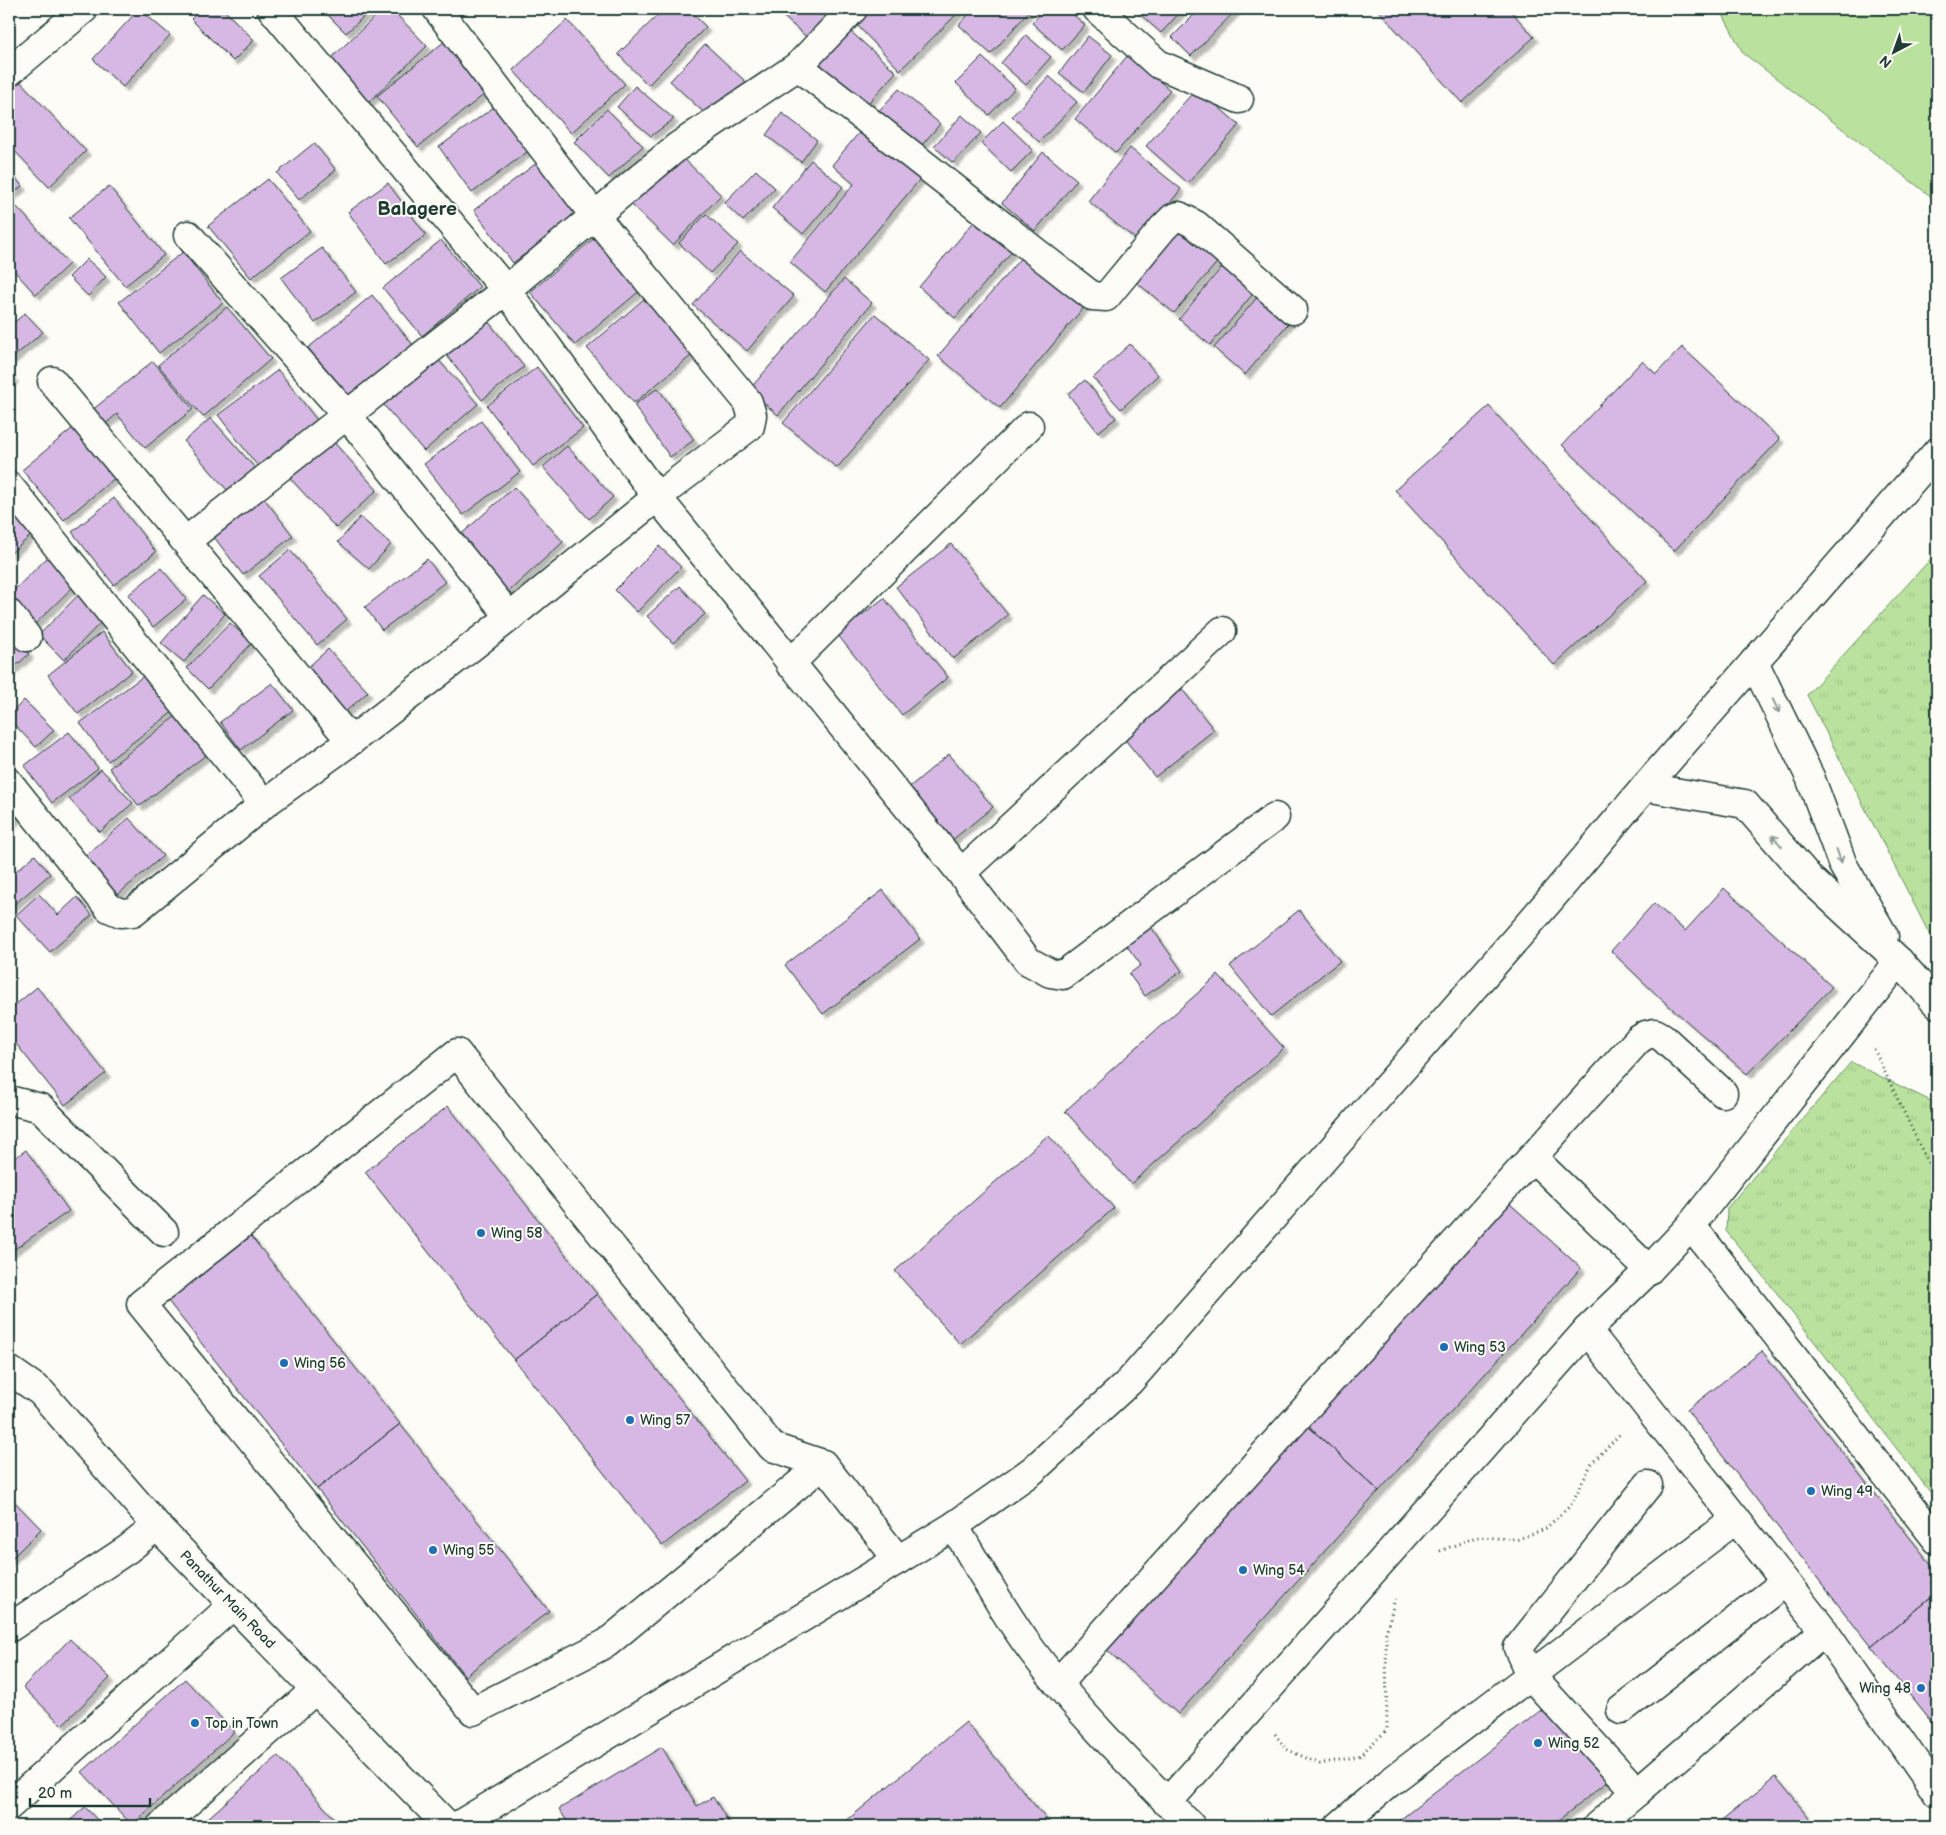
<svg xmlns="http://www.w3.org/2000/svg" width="1946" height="1835" font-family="'Balsamiq Sans',sans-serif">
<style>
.grass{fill:#bae29e;stroke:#6c9069}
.park{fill:url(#park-tufts);stroke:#6c9069}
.building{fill:#d7b8e4;stroke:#1f3d34;filter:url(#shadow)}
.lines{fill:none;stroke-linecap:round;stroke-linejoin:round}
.minor-casing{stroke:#1f3d34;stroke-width:31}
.path{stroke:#1f3d34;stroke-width:3;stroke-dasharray:1 4;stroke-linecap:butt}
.minor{stroke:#fdfcf7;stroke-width:28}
.oneway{stroke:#8e9c96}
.poi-dot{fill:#1f6fb2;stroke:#fdfcf7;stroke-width:2}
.labels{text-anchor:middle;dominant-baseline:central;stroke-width:4;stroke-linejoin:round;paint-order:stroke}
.poi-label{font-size:14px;fill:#1f3d34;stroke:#fdfcf7;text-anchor:start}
.street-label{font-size:14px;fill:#1f3d34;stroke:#fdfcf7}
.district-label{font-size:19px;font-weight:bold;fill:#1f3d34;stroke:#fdfcf7}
</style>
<defs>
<pattern id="park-tufts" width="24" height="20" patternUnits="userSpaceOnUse" patternTransform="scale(1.25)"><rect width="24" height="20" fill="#bae29e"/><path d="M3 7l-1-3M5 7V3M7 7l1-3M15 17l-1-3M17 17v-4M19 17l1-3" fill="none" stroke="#9fc389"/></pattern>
<filter id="shadow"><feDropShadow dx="4.5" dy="4.5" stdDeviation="1" flood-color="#0004"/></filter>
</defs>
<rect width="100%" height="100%" fill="#fdfcf7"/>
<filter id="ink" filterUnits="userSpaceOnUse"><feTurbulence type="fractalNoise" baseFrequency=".02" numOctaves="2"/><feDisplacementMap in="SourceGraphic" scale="10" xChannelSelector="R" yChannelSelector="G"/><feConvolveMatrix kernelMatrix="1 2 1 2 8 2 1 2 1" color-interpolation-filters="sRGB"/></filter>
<g filter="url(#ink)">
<!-- grass -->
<path class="grass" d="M1720,9h217v192l-194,-148z"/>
<!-- park -->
<path class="park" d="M1937,552v397l-130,-254z
M1851,1062l86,42v397l-161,-209 -50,-61 1,-23z"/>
<!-- building -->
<path class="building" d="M139,9l31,26 -47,52 -30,-28z
M201,9h22l31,31 -21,21 -42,-42z
M322,9h50l-26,24z
M383,9h8l36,37 -62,60 -40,-42z
M664,9h24l18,18 -58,58 -30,-31z
M775,9h64l-29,31z
M870,9h92l-62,61 -45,-47z
M973,9h58l-40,45 -32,-29z
M1045,9h22l18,16 -23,25 -30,-27z
M1134,9h49l-22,24z
M1200,9h37l-46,47 -19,-19z
M1377,9h132l25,28 -72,66z
M567,20l58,64 -54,49 -58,-63z
M849,30l47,42 -34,38 -47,-43z
M1026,35l25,22 -25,28 -25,-22z
M1088,36l24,19 -28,37 -25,-19z
M445,41l41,52 -68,54 -41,-51z
M705,44l42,39 -35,37 -42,-39z
M1128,55l42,35 -54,63 -41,-34z
M982,57l33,31 -26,27 -33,-32z
M14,75l72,76 -37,36 -40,-42v-65z
M1049,76l28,26 -38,40 -27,-26z
M635,86l39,33 -23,17 -34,-29z
M1197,88l42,37 -51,58 -42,-37z
M899,89l41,35 -26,30 -41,-37z
M498,104l33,45 -59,44 -33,-46z
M607,109l36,37 -34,32 -35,-36z
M782,113l35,27 -16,22 -35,-27z
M962,115l19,18 -28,30 -19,-17z
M1003,121l30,29 -22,22 -30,-29z
M862,129l59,49 -96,114 -35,-30 64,-78 -22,-19z
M314,143l22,27 -37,30 -22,-27z
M1130,148l51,41 -42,53 -51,-41z
M675,150l46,45 -48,50 -46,-45z
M1043,152l34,28 -42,51 -33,-28z
M542,159l39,53 -68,51 -39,-53z
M811,160l32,27 -40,47 -31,-26z
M9,170l13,16 -13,11z
M756,170l19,18 -32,33 -19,-18z
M268,179l42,52 -59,47 -43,-52z
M388,183l38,52 -40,29 -38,-52z
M109,186l55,69 -39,31 -56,-68z
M17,207l52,57 -33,31 -27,-30v-50z
M706,214l32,30 -28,29 -31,-30z
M977,218l37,31 -59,69 -36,-31z
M1182,227l38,32 -46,54 -38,-31z
M598,235l45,53 -68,57 -45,-53z
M441,240l39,47 -58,49 -39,-48z
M322,248l34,44 -41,31 -34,-45z
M1028,249l61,52 -89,107 -62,-52z
M740,251l54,45 -47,55 -54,-46z
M183,252l40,51 -64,50 -40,-51z
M87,259l19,18 -18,19 -19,-19z
M1226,262l31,27 -47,56 -31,-26z
M844,279l28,24 -94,112 -29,-25z
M1260,294l31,26 -46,55 -31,-27z
M372,295l41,50 -64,50 -41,-47z
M645,298l47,57 -58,48 -47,-55z
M227,307l44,52 -68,58 -45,-52z
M25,313l18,19 -34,29v-34z
M875,314l54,46 -92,108 -54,-45z
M487,320l37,47 -42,33 -38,-48z
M1130,344l28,31 -37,34 -28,-31z
M1682,347l98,92 -106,112 -112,-106 80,-84 14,13z
M434,355l44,49 -54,47 -43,-49z
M153,361l40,48 -48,39 -28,-34 -14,12 -12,-15z
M537,367l46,61 -50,38 -46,-60z
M278,370l42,54 -60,45 -42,-54z
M9,372l5,6 -5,4z
M1085,380l31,38 -18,14 -30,-38z
M658,388l36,52 -24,17 -36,-52z
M1489,406l158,175 -93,84 -159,-175z
M211,418l44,50 -27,23 -44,-50z
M481,421l39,51 -57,43 -39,-51z
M74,427l42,50 -52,43 -42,-50z
M329,437l48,53 -41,38 -49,-53z
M567,446l46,51 -24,22 -46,-52z
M514,487l49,55 -57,52 -50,-55z
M114,498l42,54 -42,33 -42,-53z
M264,498l29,38 -50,39 -29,-38z
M18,511l17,21 -26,23v-36z
M360,517l31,27 -22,25 -31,-27z
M951,544l57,71 -55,44 -57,-72z
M659,546l22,21 -44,45 -22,-22z
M290,550l57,69 -30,26 -58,-69z
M52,553l26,29 -44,43 -25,-25v-5z
M427,559l18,23 -63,48 -17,-23z
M161,568l26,31 -34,28 -25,-32z
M680,586l25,28 -32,29 -26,-27z
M83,590l23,27 -42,43 -25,-25z
M203,595l22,19 -41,48 -23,-19z
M884,598l64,79 -46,38 -65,-81z
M230,623l22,20 -44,46 -21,-21z
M9,632l20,22 -20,18z
M102,632l30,39 -54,43 -30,-39z
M328,649l40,43 -23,20 -40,-42z
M146,674l28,37 -66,50 -28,-38z
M272,683l21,27 -52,40 -21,-28z
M1182,689l32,41 -59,47 -32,-40z
M24,700l30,30 -18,17 -27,-28v-3z
M176,716l30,39 -67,51 -30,-38z
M69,732l29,36 -46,35 -28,-37z
M949,754l44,53 -42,34 -44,-52z
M101,769l32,34 -33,29 -31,-33z
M9,806l9,10 -9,9z
M129,818l34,38 -47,40 -33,-38z
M35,855l15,19 -41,35v-32z
M1724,888l108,99 -85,87 -88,-77 -48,-46 43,-48 31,28z
M883,890l37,49 -97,75 -38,-49z
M39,894l19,21 19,-18 15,18 -42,37 -34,-37z
M1299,910l41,51 -69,55 -41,-50z
M1149,924l33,47 -37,25 -16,-22 12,-9 -17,-23z
M1218,975l66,73 -153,136 -66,-73z
M37,987l69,86 -41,32 -56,-70v-25z
M448,1106l149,188 -83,66 -149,-188z
M1048,1135l66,73 -154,136 -65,-73z
M26,1150l43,61 -60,42v-91z
M1509,1203l72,65 -202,223 -71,-65z
M251,1236l149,188 -83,65 -149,-188z
M597,1294l148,187 -83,65 -148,-186z
M1762,1351l175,221v21l-66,54 -184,-237z
M400,1424l149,187 -84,65 -148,-187z
M1308,1426l71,65 -201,223 -71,-64z
M9,1496l32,33 -32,32z
M1937,1593v136l-66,-82z
M70,1639l40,39 -48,47 -39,-38z
M185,1679l49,53 -102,93 -50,-53z
M1545,1707l66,72 -60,47h-159z
M966,1722l86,104h-212z
M662,1747l35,59 16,-9 18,29h-37l-2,-2 -4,2h-118l-11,-17z
M278,1756l63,70h-142z
M1776,1777l40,49h-102z
M85,1807l18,19h-39z"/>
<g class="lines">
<defs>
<g id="minor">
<path d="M272,9l234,281 151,207 304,376 261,-242"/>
<path d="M1097,9l61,55 81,35"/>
<path d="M798,66l294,230 14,1 57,-69 10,-10 6,-2 17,9 97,85"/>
<path d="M9,72l75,-63"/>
<path d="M188,235l158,179 164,203"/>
<path d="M52,381l299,360"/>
<path d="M9,486l255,318"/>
<path d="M186,541l320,-251 171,-143 121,-81 55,-57"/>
<path d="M9,614l18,23"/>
<path d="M1754,662l56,115 33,88 41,71"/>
<path d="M790,664l239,-238"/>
<path d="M9,783l100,125 12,5 12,-1 131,-108 87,-63 159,-124 147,-120 93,-71 2,-11 -4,-13 -154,-187 -157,-206"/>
<path d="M1645,787l100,17 65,75 89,82 38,43"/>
<path d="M961,873l67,88 22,12 13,2 212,-158"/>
<path d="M9,1100l32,8 123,124"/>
<path d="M1533,1158l116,112"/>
<path d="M1691,1225l246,315"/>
<path d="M1587,1330l237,301 113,162"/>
<path id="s1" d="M9,1370l32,22 116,134 291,300"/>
<path d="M823,1464l-216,179 -134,68 -332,-407 316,-251 315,394 51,17 75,96"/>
<path d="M1648,1485l-130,163 12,27 107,117 187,-161"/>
<path d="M954,1526c26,43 49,86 79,126 47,63 103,118 158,174"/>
<path d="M9,1628l119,-79 29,-23"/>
<path d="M1058,1683l580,-643 8,-5 9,-2 7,4 61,56"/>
<path d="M1621,1710l164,-128"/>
<path d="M1167,1803l420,-473 62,-60 42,-45 208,-264"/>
<path d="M9,1806l225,-202"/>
<path d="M161,1826l155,-137"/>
<path d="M457,1826l497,-300 79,-56 96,-88 419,-480 97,-115 292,-335"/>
<path d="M1339,1826l50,-43 347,-264"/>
<path d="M1597,1826l40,-34"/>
</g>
</defs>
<!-- minor casing -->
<use href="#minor" class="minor-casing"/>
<!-- path -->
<path class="path" d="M1874,1049l63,133
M1440,1551l36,-14 42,2 27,-10 26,-24 21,-42 30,-31
M1275,1734l11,15 34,15 39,-8
M1359,1756l28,-26 -1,-97 9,-34"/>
<!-- minor -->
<use href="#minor" class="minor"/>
</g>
<!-- one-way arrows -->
<defs><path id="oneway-shaft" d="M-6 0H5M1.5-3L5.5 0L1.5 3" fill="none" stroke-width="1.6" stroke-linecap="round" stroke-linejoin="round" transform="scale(1.25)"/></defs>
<g class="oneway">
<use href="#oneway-shaft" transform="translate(1776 706) rotate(64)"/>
<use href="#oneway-shaft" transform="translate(1777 841) rotate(-131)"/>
<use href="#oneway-shaft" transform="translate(1839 856) rotate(70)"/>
</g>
</g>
<!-- markers -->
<g class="poi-dot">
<circle cx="481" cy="1233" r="5"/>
<circle cx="1444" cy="1347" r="5"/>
<circle cx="284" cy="1363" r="5"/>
<circle cx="630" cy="1420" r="5"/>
<circle cx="1811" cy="1491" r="5"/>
<circle cx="433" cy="1550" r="5"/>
<circle cx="1243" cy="1570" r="5"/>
<circle cx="1921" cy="1688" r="5"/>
<circle cx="195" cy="1723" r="5"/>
<circle cx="1538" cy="1743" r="5"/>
</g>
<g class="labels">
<!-- poi labels -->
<g class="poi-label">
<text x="491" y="1233">Wing 58</text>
<text x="1454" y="1347">Wing 53</text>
<text x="294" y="1363">Wing 56</text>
<text x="640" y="1420">Wing 57</text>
<text x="1821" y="1491">Wing 49</text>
<text x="443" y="1550">Wing 55</text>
<text x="1253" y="1570">Wing 54</text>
<text x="1911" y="1688" text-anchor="end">Wing 48</text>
<text x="205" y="1723">Top in Town</text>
<text x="1548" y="1743">Wing 52</text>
</g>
<!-- street labels -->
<g class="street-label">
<text stroke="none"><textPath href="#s1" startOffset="318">Panathur Main Road</textPath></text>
</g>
<!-- district labels -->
<g class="district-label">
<text x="417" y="209">Balagere</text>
</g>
</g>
<!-- margin -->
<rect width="1946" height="1835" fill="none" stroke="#fdfcf7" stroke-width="30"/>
<rect x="15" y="15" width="1916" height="1805" fill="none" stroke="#1f3d34" stroke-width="2" filter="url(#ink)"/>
<!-- north arrow -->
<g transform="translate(1894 52) rotate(221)" stroke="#fdfcf7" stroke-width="4" paint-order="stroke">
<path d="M0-4L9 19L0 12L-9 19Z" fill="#1f3d34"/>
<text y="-8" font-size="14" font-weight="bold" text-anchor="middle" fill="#1f3d34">N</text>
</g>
<!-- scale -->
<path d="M30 1798v8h120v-8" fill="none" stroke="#1f3d34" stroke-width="2.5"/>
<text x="38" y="1798" font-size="15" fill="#1f3d34" stroke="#fdfcf7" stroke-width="4" paint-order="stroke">20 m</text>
</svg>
